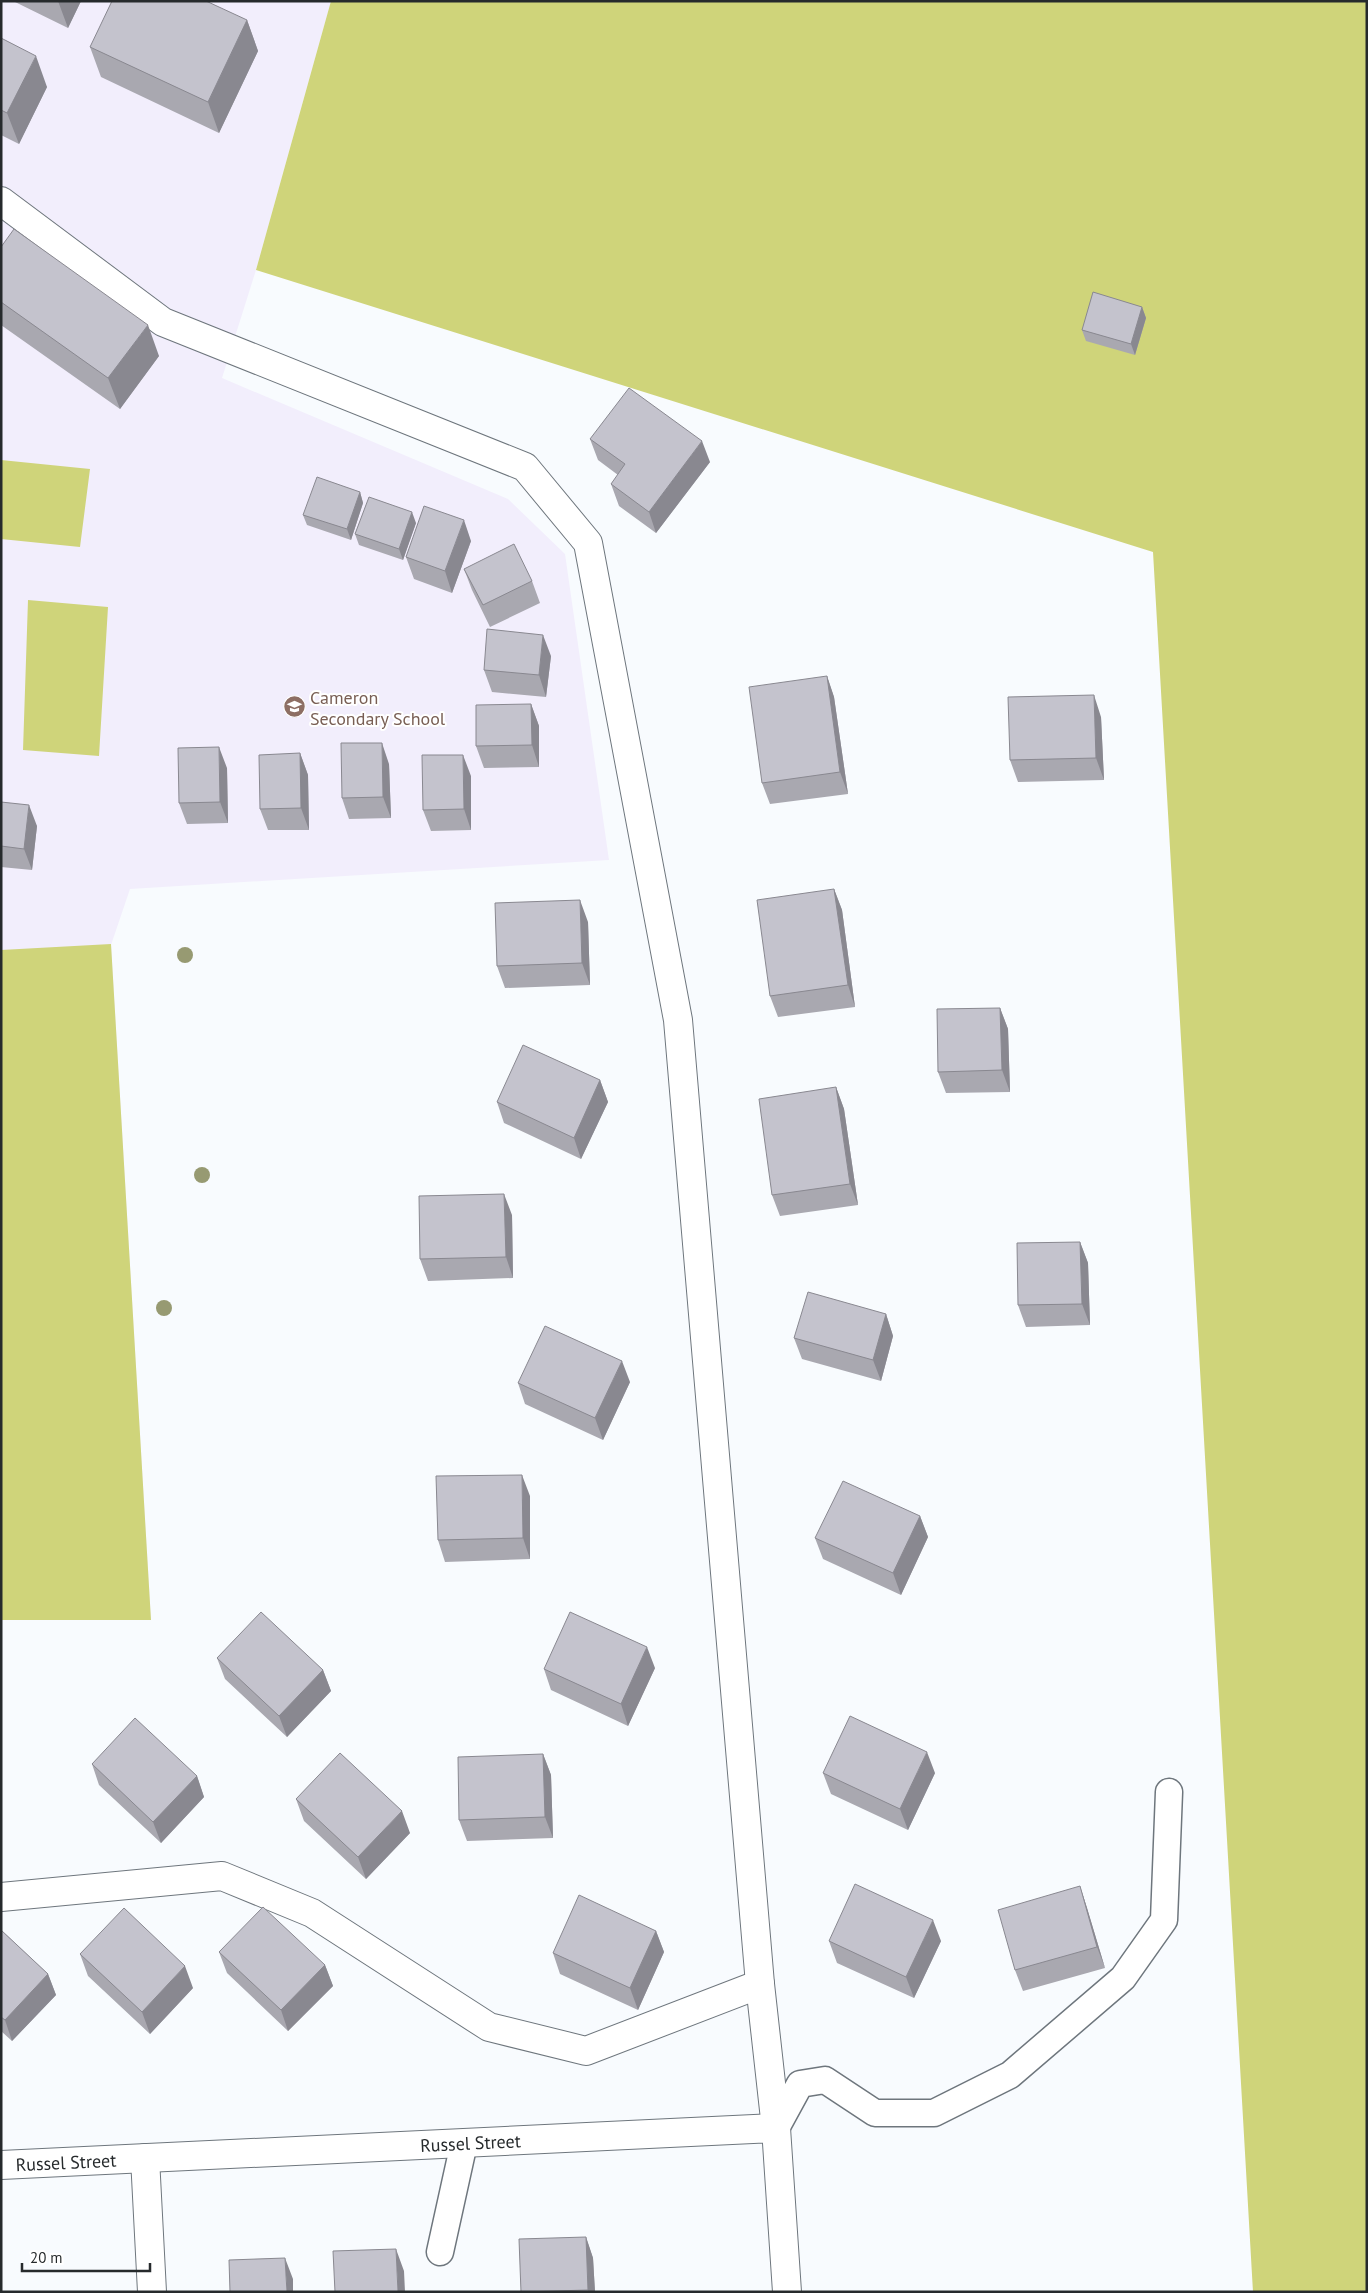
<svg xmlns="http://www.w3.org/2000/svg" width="1368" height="2293" font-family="'PT Sans',sans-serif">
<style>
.education{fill:#f2eefc}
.green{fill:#cfd47a}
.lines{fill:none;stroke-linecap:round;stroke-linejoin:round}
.service-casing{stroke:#6e767d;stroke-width:29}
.minor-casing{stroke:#6e767d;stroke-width:30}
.service{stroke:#fff;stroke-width:26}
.minor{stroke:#fff;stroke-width:28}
.tree{fill:#979a72}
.wall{fill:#a9a8b0}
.shaded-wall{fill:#898890}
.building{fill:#c4c3cd;stroke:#898890}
.labels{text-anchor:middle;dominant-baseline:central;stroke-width:4;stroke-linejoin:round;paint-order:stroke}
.education-label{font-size:18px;fill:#785e54;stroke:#fff;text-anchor:start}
.street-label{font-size:18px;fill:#262a2c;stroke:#fff}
</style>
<rect width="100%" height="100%" fill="#f8fbfe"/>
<!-- education -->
<path class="education" d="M1,1h330l-75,269 -34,108 286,121 57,55 44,306 -479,29 -19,56 40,675h-150z"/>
<!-- green -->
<path class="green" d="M331,1h1036v2291h-114l-100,-1740 -897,-282z
M1,460l89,9 -10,78 -79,-8z
M28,600l80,7 -9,149 -76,-6z
M111,944l40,676h-150v-670z"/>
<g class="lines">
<defs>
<path id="service" d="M776,2128l24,-44 25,-4 50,33h59l76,-38 113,-97 41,-58 5,-128
M440,2252l24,-109"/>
<g id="minor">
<path d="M1,201l162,121 362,145 63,76 90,477 82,964 16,144"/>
<path d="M1,1897l221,-21 90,37 177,114 97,24 174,-67"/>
<path d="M145,2158l7,134"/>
<path id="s1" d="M1,2165l775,-37 11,164"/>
</g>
</defs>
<!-- service casing -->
<use href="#service" class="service-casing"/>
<!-- minor casing -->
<use href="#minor" class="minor-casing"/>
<!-- service -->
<use href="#service" class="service"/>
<!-- minor -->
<use href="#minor" class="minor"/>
</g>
<!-- trees -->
<g class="tree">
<circle cx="185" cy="955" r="8"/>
<circle cx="202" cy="1175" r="8"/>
<circle cx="164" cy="1308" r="8"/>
</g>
<!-- wall -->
<path class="wall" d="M13,1h68l-13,27z
M247,20l11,31 -39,82 -118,-56 -11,-30z
M1,38l46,49 -28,57 -18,-9z
M1,247l158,109 -39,53 -119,-84z
M1142,307l4,11 -11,37 -49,-14 -4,-11z
M590,439l120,23 -54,71 -37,-27 -8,-22 7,-9 -20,-15z
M360,492l3,11 -12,37 -44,-15 -4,-10z
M416,523l-13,37 -44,-15 -4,-11z
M471,541l-19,52 -38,-14 -8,-22z
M464,569l68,12 8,22 -50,24 -18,-37z
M551,656l-5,41 -54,-5 -8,-22z
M827,676l7,21 14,97 -78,10 -8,-21z
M531,704l8,22v41l-55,1 -8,-22z
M1101,717l3,63 -86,2 -8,-22z
M300,753l8,22 1,55h-41l-8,-21z
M389,764l2,54 -42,1 -7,-21z
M227,768l1,55 -41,1 -8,-21z
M471,776v54l-40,1 -8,-21z
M1,802l36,24 -5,44 -31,-3z
M834,889l8,21 13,97 -77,10 -8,-21z
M588,922l2,63 -85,3 -8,-22z
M1000,1008l8,21 2,63 -64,1 -8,-21z
M600,1080l8,22 -27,57 -77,-36 -7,-21z
M836,1087l8,22 14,96 -78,11 -8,-21z
M512,1215l1,63 -85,3 -8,-22z
M1080,1242l8,21 2,62 -64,2 -8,-22z
M886,1314l7,22 -12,45 -79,-22 -8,-21z
M630,1382l-27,58 -78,-36 -7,-21z
M530,1496v63l-85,3 -7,-22z
M920,1516l8,21 -27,58 -78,-36 -8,-21z
M217,1658l106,12 8,21 -44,46 -62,-58z
M655,1668l-27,58 -77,-36 -7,-21z
M543,1754l8,21 2,63 -86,3 -8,-21z
M92,1764l105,12 7,21 -43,46 -62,-58z
M823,1773h112l-27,57 -77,-36z
M296,1799l114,34 -44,46 -62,-58z
M1080,1886l7,22 18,60 -82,23 -8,-21z
M1,1930l47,44 8,21 -44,46 -11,-10z
M656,1931l8,21 -26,58 -78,-36 -7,-21z
M829,1941h112l-27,57 -77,-35z
M219,1952l106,13 8,21 -45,45 -61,-58z
M80,1954l113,34 -43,46 -62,-58z
M586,2237l7,21 2,34h-74z"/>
<!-- shaded-wall -->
<path class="shaded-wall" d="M58,1h23l-13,27z
M247,20l11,31 -39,82 -11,-31z
M36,56l11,31 -28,57 -12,-31z
M1142,307l4,11 -11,37 -4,-11z
M148,325l11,31 -39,53 -12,-31z
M702,441l8,21 -54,71 -7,-21z
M360,492l3,11 -12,37 -4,-11z
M412,512l4,11 -13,37 -4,-11z
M464,520l7,21 -19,52 -7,-22z
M543,635l8,21 -5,41 -7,-22z
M827,676l7,21 14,97 -8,-22z
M1094,695l7,22 3,63 -8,-22z
M531,704l8,22v41l-7,-22z
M382,743l7,21 2,54 -8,-21z
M219,747l8,21 1,55 -8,-21z
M300,753l8,22 1,55 -8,-22z
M463,755l8,21v54l-7,-21z
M29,805l8,21 -5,44 -8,-21z
M834,889l8,21 13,97 -7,-22z
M580,900l8,22 2,63 -8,-22z
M1000,1008l8,21 2,63 -8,-22z
M600,1080l8,22 -27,57 -7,-21z
M836,1087l8,22 14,96 -8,-21z
M504,1194l8,21 1,63 -7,-21z
M1080,1242l8,21 2,62 -8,-21z
M886,1314l7,22 -12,45 -8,-21z
M622,1361l8,21 -27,58 -8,-22z
M522,1475l8,21v63l-7,-21z
M920,1516l8,21 -27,58 -8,-22z
M647,1647l8,21 -27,58 -7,-22z
M323,1670l8,21 -44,46 -8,-21z
M927,1752l8,21 -27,57 -8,-21z
M543,1754l8,21 2,63 -8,-21z
M197,1776l7,21 -43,46 -8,-21z
M402,1811l8,22 -44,46 -8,-22z
M1080,1886l7,22 18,60 -8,-21z
M933,1920l8,21 -27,57 -8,-21z
M656,1931l8,21 -26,58 -8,-22z
M325,1965l8,21 -45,45 -7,-21z
M185,1966l8,22 -43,46 -8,-22z
M48,1974l8,21 -44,46 -7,-21z
M586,2237l7,21 2,34h-7v-2z
M396,2249l8,22 1,21h-7z
M285,2258l8,21v13h-6z"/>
<!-- building -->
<path class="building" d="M112,1h94l41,19 -39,82 -118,-55z
M1,38l35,18 -29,57 -6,-3z
M14,229l134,96 -40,53 -107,-76v-55z
M1093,292l49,15 -11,37 -49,-14z
M629,388l73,53 -53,71 -38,-28 14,-20 -35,-25z
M317,477l43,15 -13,37 -44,-14z
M369,497l43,15 -13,37 -44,-15z
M424,506l40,14 -19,51 -39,-14z
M514,544l18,37 -49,24 -19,-36z
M487,629l56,6 -4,40 -55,-5z
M827,676l13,96 -78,11 -13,-96z
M1094,695l2,63 -86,2 -2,-63z
M531,704l1,41 -56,1v-41z
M341,743h41l1,54 -41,1z
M219,747l1,55 -41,1 -1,-55z
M300,753l1,55 -41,1 -1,-54z
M422,755h41l1,54 -41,1z
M1,802l28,3 -5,44 -23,-3z
M834,889l14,96 -78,11 -13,-96z
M580,900l2,63 -85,3 -2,-63z
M1000,1008l2,62 -64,2 -1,-63z
M523,1045l77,35 -26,58 -77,-36z
M836,1087l14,97 -78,11 -13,-96z
M504,1194l2,63 -86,2 -1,-63z
M1080,1242l2,62 -64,1 -1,-62z
M808,1292l78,22 -13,46 -79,-22z
M545,1326l77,35 -27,57 -77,-35z
M522,1475l1,63 -85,2 -2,-64z
M843,1481l77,35 -27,57 -78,-35z
M261,1612l62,58 -44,46 -62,-58z
M570,1612l77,35 -26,57 -77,-35z
M850,1716l77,36 -27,57 -77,-36z
M135,1718l62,58 -44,46 -61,-58z
M340,1753l62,58 -44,46 -62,-58z
M543,1754l2,63 -86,3 -1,-63z
M855,1884l78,36 -27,57 -77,-36z
M1080,1886l17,61 -82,23 -17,-60z
M579,1895l77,36 -26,57 -77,-35z
M263,1907l62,58 -44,45 -62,-58z
M124,1908l61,58 -43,46 -62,-58z
M1,1930l47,44 -43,46 -4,-3z
M586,2237l2,53 -67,2 -2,-53z
M396,2249l2,43h-63l-2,-41z
M285,2258l2,34h-57l-1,-32z"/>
<!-- icons -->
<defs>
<symbol id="school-disc" viewBox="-11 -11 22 22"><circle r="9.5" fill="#8d6e63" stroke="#fff"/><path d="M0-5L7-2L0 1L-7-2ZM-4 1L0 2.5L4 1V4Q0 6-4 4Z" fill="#fff"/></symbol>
</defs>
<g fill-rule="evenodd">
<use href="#school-disc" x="282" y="694" width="25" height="25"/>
</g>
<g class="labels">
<!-- education labels -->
<g class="education-label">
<text x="310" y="697">Cameron<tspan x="310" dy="21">Secondary School</tspan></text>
</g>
<!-- street labels -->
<g class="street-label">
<text stroke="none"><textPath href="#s1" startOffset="470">Russel Street</textPath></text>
<text stroke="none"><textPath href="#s1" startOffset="65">Russel Street</textPath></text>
</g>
</g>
<!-- border -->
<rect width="1368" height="2293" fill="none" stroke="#262a2c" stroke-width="5"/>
<!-- scale -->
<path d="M22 2263v8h128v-8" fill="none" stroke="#262a2c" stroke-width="2.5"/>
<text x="30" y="2263" font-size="15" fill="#262a2c" stroke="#ffffff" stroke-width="4" paint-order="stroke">20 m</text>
</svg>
